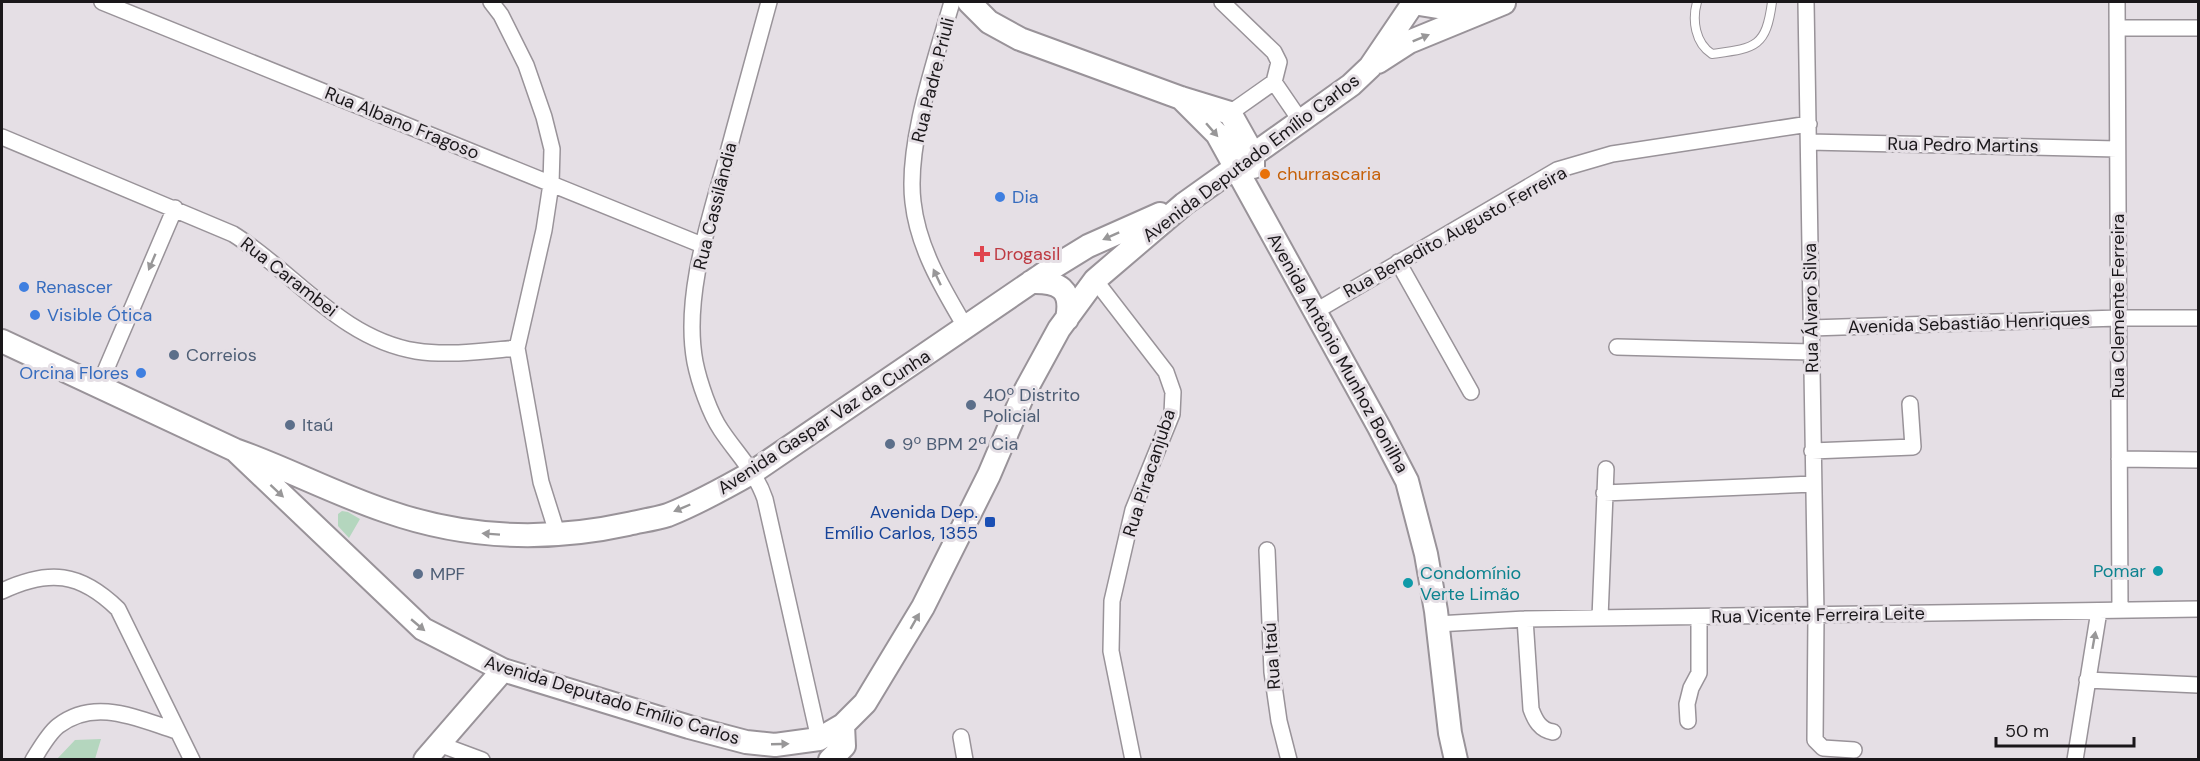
<svg xmlns="http://www.w3.org/2000/svg" width="2200" height="761" font-family="'DM Sans',sans-serif">
<style>
.green{fill:#b4d6be}
.lines{fill:none;stroke-linecap:round;stroke-linejoin:round}
.lane-casing{stroke:#999399;stroke-width:10}
.street-casing{stroke:#999399;stroke-width:18}
.secondary-casing{stroke:#999399;stroke-width:26}
.lane{stroke:#fff;stroke-width:8}
.street{stroke:#fff;stroke-width:15}
.secondary{stroke:#fff;stroke-width:22}
.oneway{fill:#989798}
.food-dot{fill:#e8710a;stroke:#e5dfe5;stroke-width:2}
.shop-dot{fill:#3f7fe0;stroke:#e5dfe5;stroke-width:2}
.health-dot{fill:#e0444e;stroke:#e5dfe5;stroke-width:2}
.service-dot{fill:#5c6f8a;stroke:#e5dfe5;stroke-width:2}
.transit-dot{fill:#1a4fb4;stroke:#e5dfe5;stroke-width:2}
.culture-dot{fill:#0f9aa8;stroke:#e5dfe5;stroke-width:2}
.labels{text-anchor:middle;dominant-baseline:central;stroke-width:6;stroke-linejoin:round;paint-order:stroke}
.street-label{font-size:18px;fill:#1a171a;stroke:#e5dfe5}
.food-label{font-size:18px;fill:#c56008;stroke:#e5dfe5;text-anchor:start}
.shop-label{font-size:18px;fill:#366cbe;stroke:#e5dfe5;text-anchor:start}
.health-label{font-size:18px;fill:#be3a42;stroke:#e5dfe5;text-anchor:start}
.service-label{font-size:18px;fill:#4e5e75;stroke:#e5dfe5;text-anchor:start}
.transit-label{font-size:18px;fill:#164399;stroke:#e5dfe5;text-anchor:end}
.culture-label{font-size:18px;fill:#0d838f;stroke:#e5dfe5;text-anchor:end}
</style>
<rect width="100%" height="100%" fill="#e5dfe5"/>
<!-- green -->
<path class="green" d="M342,511l6,1 12,7 -11,19 -11,-12v-12z
M101,739l-6,20h-38l18,-19z"/>
<g class="lines">
<defs>
<path id="lane" d="M1697,2c-5,18 -2,41 15,52 43,-6 54,-6 60,-52"/>
<path id="street" d="M102,2l600,243
M491,2l10,13 25,50 18,52 8,32 -1,35 -7,46 -27,118 24,134 17,54
M769,2c-14,52 -29,105 -43,158 -17,61 -43,138 -31,202 4,20 15,52 26,68 16,24 35,42 44,69l54,240
M952,2c-16,56 -46,142 -39,200 5,46 30,87 53,126
M1222,2l52,50 5,10 -5,20 -44,31
M1806,2l10,613 -1,125 8,8 31,2
M2117,2l3,608
M2117,28h81
M1274,82l26,38
M2,137l231,97c61,38 108,105 183,117 33,5 68,0 101,-3
M1809,142l308,7
M1398,262l73,130
M1095,280l71,92 7,20 -1,22 -39,96 -21,91 -1,50 22,109
M1316,311l241,-141 55,-16 197,-30
M1811,328l307,-10h80
M1617,347l195,5
M98,388l77,-180
M1812,451l101,-4 -3,-43
M2119,459l79,1
M1604,493l209,-9
M1267,550l5,122 7,49 10,39
M2,591c47,-22 78,-19 116,18l74,151
M1600,618l6,-149
M1525,619l6,90c4,11 9,21 22,23
M1437,624l88,-5 673,-10
M2087,680l111,5
M1688,721l-1,-17 4,-16 8,-15v-56
M961,737l4,23
M439,744l43,16
M33,760c7,-11 15,-26 25,-34 37,-29 80,-7 119,5
M2075,760l24,-149"/>
<path id="secondary" d="M969,2l20,20 31,17 161,59 49,15 23,41v13
M1413,3l37,6 30,-3
M1378,62l31,-20 95,-39
M1181,98l36,36 162,293 28,54 19,73 10,57 14,122 6,27
M1031,282c28,-1 42,7 36,37
M2,341l233,109c51,18 100,44 151,61 80,28 160,31 242,13 13,-3 27,-5 40,-9 30,-12 57,-27 85,-43l296,-202 39,-24 72,-32
M235,450l188,179 80,41 186,57 57,15 29,3 44,-6 24,-14 22,-22 58,-96 66,-132 34,-80 36,-66 36,-49 89,-76 167,-119 19,-18 44,-65
M425,760l78,-90
M830,760l14,-14 -1,-21"/>
</defs>
<!-- lane casing -->
<use href="#lane" class="lane-casing"/>
<!-- street casing -->
<use href="#street" class="street-casing"/>
<!-- secondary casing -->
<use href="#secondary" class="secondary-casing"/>
<!-- lane -->
<use href="#lane" class="lane"/>
<!-- street -->
<use href="#street" class="street"/>
<!-- secondary -->
<use href="#secondary" class="secondary"/>
</g>
<!-- one-way arrows -->
<defs><path id="oneway-solid" d="M-6-.8H1V-3.2L6.5 0L1 3.2V.8H-6Z" transform="scale(1.5)"/></defs>
<g class="oneway">
<use href="#oneway-solid" transform="translate(1421 38) rotate(-22)"/>
<use href="#oneway-solid" transform="translate(1212 130) rotate(49)"/>
<use href="#oneway-solid" transform="translate(1111 236) rotate(156)"/>
<use href="#oneway-solid" transform="translate(152 262) rotate(113)"/>
<use href="#oneway-solid" transform="translate(937 277) rotate(-115)"/>
<use href="#oneway-solid" transform="translate(277 491) rotate(43)"/>
<use href="#oneway-solid" transform="translate(682 508) rotate(157)"/>
<use href="#oneway-solid" transform="translate(491 534) rotate(-176)"/>
<use href="#oneway-solid" transform="translate(915 621) rotate(-60)"/>
<use href="#oneway-solid" transform="translate(418 625) rotate(40)"/>
<use href="#oneway-solid" transform="translate(2094 640) rotate(-80)"/>
<use href="#oneway-solid" transform="translate(780 744) rotate(-2)"/>
</g>
<!-- markers -->
<circle class="food-dot" cx="1265" cy="174" r="6"/>
<g class="shop-dot">
<circle cx="1000" cy="197" r="6"/>
<circle cx="24" cy="287" r="6"/>
<circle cx="35" cy="315" r="6"/>
<circle cx="141" cy="373" r="6"/>
</g>
<path class="health-dot" d="M979 245h6v6h6v6h-6v6h-6v-6h-6v-6h6z"/>
<g class="service-dot">
<circle cx="174" cy="355" r="6"/>
<circle cx="971" cy="405" r="6"/>
<circle cx="290" cy="425" r="6"/>
<circle cx="890" cy="444" r="6"/>
<circle cx="418" cy="574" r="6"/>
</g>
<rect class="transit-dot" x="984" y="516" width="12" height="12" rx="3"/>
<g class="culture-dot">
<circle cx="2158" cy="571" r="6"/>
<circle cx="1408" cy="583" r="6"/>
</g>
<g class="labels">
<!-- street labels -->
<g class="street-label">
<text transform="translate(933 80) rotate(-76)">Rua Padre Priuli</text>
<text transform="translate(402 123) rotate(22)">Rua Albano Fragoso</text>
<text transform="translate(1963 145) rotate(1)">Rua Pedro Martins</text>
<text transform="translate(1251 158) rotate(-37)">Avenida Deputado Emílio Carlos</text>
<text transform="translate(715 206) rotate(-76)">Rua Cassilândia</text>
<text transform="translate(1455 232) rotate(-29)">Rua Benedito Augusto Ferreira</text>
<text transform="translate(289 277) rotate(38)">Rua Carambei</text>
<text transform="translate(2118 306) rotate(-90)">Rua Clemente Ferreira</text>
<text transform="translate(1811 308) rotate(-91)">Rua Álvaro Silva</text>
<text transform="translate(1969 323) rotate(-2)">Avenida Sebastião Henriques</text>
<text transform="translate(1338 353) rotate(61)">Avenida Antônio Munhoz Bonilha</text>
<text transform="translate(824 422) rotate(-33)">Avenida Gaspar Vaz da Cunha</text>
<text transform="translate(1149 473) rotate(-72)">Rua Piracanjuba</text>
<text transform="translate(1818 615) rotate(-1)">Rua Vicente Ferreira Leite</text>
<text transform="translate(1272 656) rotate(-94)">Rua Itaú</text>
<text transform="translate(612 700) rotate(17)">Avenida Deputado Emílio Carlos</text>
</g>
<!-- food labels -->
<g class="food-label">
<text x="1277" y="174">churrascaria</text>
</g>
<!-- shop labels -->
<g class="shop-label">
<text x="1012" y="197">Dia</text>
<text x="36" y="287">Renascer</text>
<text x="47" y="315">Visible Ótica</text>
<text x="129" y="373" text-anchor="end">Orcina Flores</text>
</g>
<!-- health labels -->
<g class="health-label">
<text x="994" y="254">Drogasil</text>
</g>
<!-- service labels -->
<g class="service-label">
<text x="186" y="355">Correios</text>
<text x="983" y="395">40º Distrito<tspan x="983" dy="21">Policial</tspan></text>
<text x="302" y="425">Itaú</text>
<text x="902" y="444">9º BPM 2ª Cia</text>
<text x="430" y="574">MPF</text>
</g>
<!-- transit labels -->
<g class="transit-label">
<text x="978" y="512">Avenida Dep.<tspan x="978" dy="21">Emílio Carlos, 1355</tspan></text>
</g>
<!-- culture labels -->
<g class="culture-label">
<text x="2146" y="571">Pomar</text>
<text x="1420" y="573" text-anchor="start">Condomínio<tspan x="1420" dy="21">Verte Limão</tspan></text>
</g>
</g>
<!-- border -->
<rect width="2200" height="761" fill="none" stroke="#1a171a" stroke-width="6"/>
<!-- scale -->
<path d="M1996 737v9h138v-9" fill="none" stroke="#1a171a" stroke-width="3"/>
<text x="2005" y="737" font-size="18" fill="#1a171a" stroke="#e5dfe5" stroke-width="4.5" paint-order="stroke">50 m</text>
</svg>
